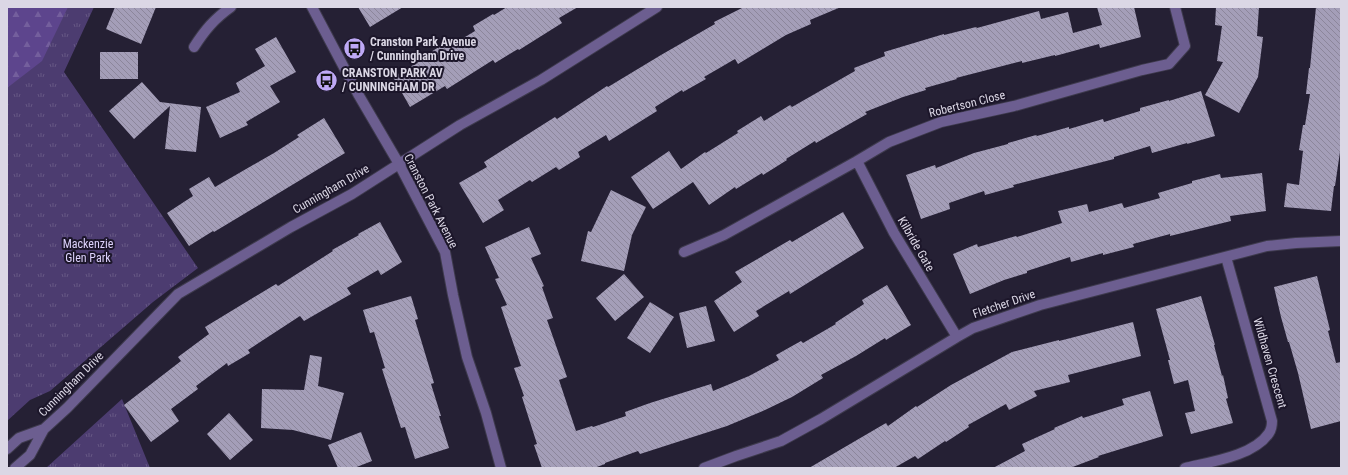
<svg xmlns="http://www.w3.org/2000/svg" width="1348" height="475" font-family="'Roboto Condensed',sans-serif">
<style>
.grass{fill:url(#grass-tufts)}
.forest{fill:url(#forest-firs)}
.building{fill:url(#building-back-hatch)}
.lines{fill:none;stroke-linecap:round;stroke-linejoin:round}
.minor-casing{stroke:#3e3a4d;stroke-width:12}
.minor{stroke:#6c5e90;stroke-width:10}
.labels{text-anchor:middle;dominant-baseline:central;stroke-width:4;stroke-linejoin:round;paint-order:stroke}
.poi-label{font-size:12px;font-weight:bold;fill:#dbd7e5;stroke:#1c162a;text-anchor:start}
.street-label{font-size:12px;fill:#dbd7e5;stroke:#1c162a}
.park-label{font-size:12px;fill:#ddd2fc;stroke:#1c162a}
</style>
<defs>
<pattern id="grass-tufts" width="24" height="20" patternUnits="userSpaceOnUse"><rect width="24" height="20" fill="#4c3c70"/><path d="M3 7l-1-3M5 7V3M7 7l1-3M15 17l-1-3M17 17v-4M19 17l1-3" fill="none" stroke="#655784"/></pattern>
<pattern id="forest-firs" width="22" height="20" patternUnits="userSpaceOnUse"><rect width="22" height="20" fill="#5d458d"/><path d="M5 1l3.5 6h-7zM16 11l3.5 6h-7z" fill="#745f9d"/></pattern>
<pattern id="building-back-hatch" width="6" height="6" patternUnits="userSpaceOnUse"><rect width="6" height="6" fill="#a49eb8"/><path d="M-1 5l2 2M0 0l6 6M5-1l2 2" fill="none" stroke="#8c869b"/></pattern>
</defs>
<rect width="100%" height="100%" fill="#252034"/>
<!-- grass -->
<path class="grass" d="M7,7h87l-30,65 134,196 -45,34 -103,89 -20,9 -23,21z
M122,399l28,69h-104z"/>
<!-- forest -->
<path class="forest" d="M7,7h61l-26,54 -35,27z"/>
<!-- building -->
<path class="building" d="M115,7h41l-15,37 -35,-15z
M358,7h45l-33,20z
M507,7h71l-19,11 3,5 -43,27 -1,-1 -23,14 -2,-3 -46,29 -2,-3 -35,21 -17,-30 34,-20 -1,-2 21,-13 3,4 25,-15 -2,-5 20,-12 1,1z
M744,7h97l-31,13 1,4 -25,11 -48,29 -3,-5 -31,18 2,2 -23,13 -1,-2 -27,17 2,4 -48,30 -3,-6 -28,17 2,5 -21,13 -3,-3 -24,15 -2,-2 -32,20 6,10 -21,13 -24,-40 28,-16 -3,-5 71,-45 2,2 50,-33 1,1 53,-32 54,-31 -1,-2z
M1097,7h37l7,30 -41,11 -1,-4 -44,12v-1l-33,8v-2l-66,17 1,1 -32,9 1,2 -23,7 -38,15 2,2 -51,29 -1,-2 -29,18 1,1 -24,15 -1,-2 -26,16 -1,-2 -26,18 -16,-23 -40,27 -22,-32 38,-26 12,18 24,-17 1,1 32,-20 -1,-2 24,-15 3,5 26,-16 2,2 63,-36 -1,-3 31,-12 -1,-4 60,-18v1l32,-8 1,1 62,-17 2,8 27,-7 5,21 29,-8z
M1216,7h43l-2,29 6,1 -5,40 -19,36 -34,-18 18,-33 -6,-1 5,-35 -7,-1z
M1316,7h25v138l-6,41h-1l-3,25 -47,-4 3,-24 12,2 4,-34 -4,-1 4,-25h2l5,-31h-4l3,-26h1z
M276,37l20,35 -26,14 10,16 -34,20 2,3 -28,13 -14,-31 34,-15 -4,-9 29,-17 -10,-17z
M100,52h38v27h-38z
M142,82l18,20 41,5 -5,45 -31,-3 5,-43 -36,33 -25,-28z
M1201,91l14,45 -28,8v-1l-35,10 -2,-7 -36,11v2l-101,26 1,2 -29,8 -1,-4 -35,12 1,6 -29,10 -15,-44 29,-10 1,3 38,-15 34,-9v-1l28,-8 1,1 32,-9v2l34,-10 1,3 36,-11v-3l29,-8v1z
M324,118l21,35 -131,79 -1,-1 -24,15 -22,-33 26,-17 -4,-7 20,-12 6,10 59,-34 25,-16 -2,-2z
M1262,173l4,38 -36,5 1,5 -61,15v-2l-37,10 1,3 -31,8v-2l-32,9 -1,-5 -43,14v2l-23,7 -34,14 -17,-40 24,-10 1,3 38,-11 1,1 45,-14 -4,-12 29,-7 2,8 33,-9 2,5 36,-10 -2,-5 34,-10v-2l28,-7 1,4z
M611,190l35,17 -14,28 -8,36 -43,-10 7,-30 3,1z
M843,212l21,36 -74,46 -1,-3 -33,20 3,5 -25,16 -20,-31 28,-19 -7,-10 55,-32 2,2z
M380,222l22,40 -21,13 -3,-5 -31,18 4,6 -47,27 -4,-5 -52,34 2,3 -22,13 -1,-3 -31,23 2,3 -27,20 8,12 -28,21 -27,-37 57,-44 -3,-4 31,-23 -4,-7 71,-43 2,2 55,-35 -1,-1 27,-15 -1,-1z
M529,227l12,27 -10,4 13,28 -2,1 11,31 -6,2 20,57 -8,3 17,51 16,-5 1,1 33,-11 -1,-4 25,-9 61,-19 2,7 36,-15 30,-16 -3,-5 25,-14 2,2 33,-19 -1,-1 29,-19 -2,-4 25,-15 24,40 -25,15 -1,-2 -29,18 -35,19 2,3 -31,19 -27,13 -38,16 -87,28 -2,-3 -33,12v1l-11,4h-52l-8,-23 3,-1 -15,-47 2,-1 -10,-28 7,-2 -20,-59 6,-2 -12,-26 4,-1 -14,-31z
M624,274l20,23 -29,24 -19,-23z
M1317,276l13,54 -2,1 8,32 5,-1v59l-30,8 -13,-56 -9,-31h-1l-7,-25 -7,-30z
M411,296l7,23 -3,1 19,63 -3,1 10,32h-2l10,32 -34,11 -10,-32 -4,1 -19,-59 3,-1 -11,-36 -4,1 -7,-23z
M1201,296l14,49h-1l8,31 1,-1 5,23 -2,1 7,24 -42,11 -6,-21 10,-2 -7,-31 -14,4 -6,-24h2l-14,-51z
M650,302l24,15 -24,36 -23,-15z
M706,306l9,35 -28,7 -8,-35z
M1133,322l8,34 -73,19 2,7 -36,9 3,5 -28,14 -3,-6 -38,21 1,2 -23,15 -1,-1 -27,18 -3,-3 -21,12h-85l77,-45 2,3 28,-20 1,1 34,-22 61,-33 47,-12v1z
M310,355l12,2 -4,29 26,7 -13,47 -38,-10 -32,-2 1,-39 42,1z
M1150,391l13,45 -65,20 1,1 -29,11h-77l32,-17 -3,-7 33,-15 -1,-1 28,-12 1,2 41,-13 -2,-6z
M229,413l24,27 -23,20 -23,-26z
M361,432l11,29 -18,7h-16l-10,-23z"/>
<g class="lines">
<defs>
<path id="minor" d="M312,7l46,87 41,70 46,88 8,43 14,62 19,56 15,55
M194,47c11,-17 20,-28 37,-40
M857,161l37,72 63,104
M684,252l40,-17 133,-74 32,-19 52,-20 73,-16 128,-36 27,-6 16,-18 -10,-39
M7,449l12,-11 25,-9
M15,468l15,-13 14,-26 23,-21 111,-114 113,-67 61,-33 108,-69 81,-45 116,-73
M704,468l32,-12 45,-15 40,-22 136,-82 16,-9 67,-23 227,-59 29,-3 45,-2
M1185,468c25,-6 69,-12 84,-35 2,-3 3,-8 3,-12l-46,-164"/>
</defs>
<!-- minor casing -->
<use href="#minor" class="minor-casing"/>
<!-- minor -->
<use href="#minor" class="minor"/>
</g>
<!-- icons -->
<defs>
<symbol id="bus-disc" viewBox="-11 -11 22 22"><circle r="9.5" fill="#bea9f5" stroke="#1c162a"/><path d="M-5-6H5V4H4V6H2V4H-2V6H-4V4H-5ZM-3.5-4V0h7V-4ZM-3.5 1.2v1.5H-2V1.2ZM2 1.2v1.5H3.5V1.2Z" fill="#111"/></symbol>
</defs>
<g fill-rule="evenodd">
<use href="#bus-disc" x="342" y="36" width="25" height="25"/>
<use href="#bus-disc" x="314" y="68" width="25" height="25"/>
</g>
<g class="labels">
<!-- poi labels -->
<g class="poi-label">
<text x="370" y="42">Cranston Park Avenue<tspan x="370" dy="14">/ Cunningham Drive</tspan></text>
<text x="342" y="73">CRANSTON PARK AV<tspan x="342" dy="14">/ CUNNINGHAM DR</tspan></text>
</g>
<!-- street labels -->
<g class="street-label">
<text transform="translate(967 104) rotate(-14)">Robertson Close</text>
<text transform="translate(331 189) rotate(-30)">Cunningham Drive</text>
<text transform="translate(431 201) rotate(63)">Cranston Park Avenue</text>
<text transform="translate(916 244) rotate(60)">Kilbride Gate</text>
<text transform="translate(1004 304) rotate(-19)">Fletcher Drive</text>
<text transform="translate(1270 363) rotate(74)">Wildhaven Crescent</text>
<text transform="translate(71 384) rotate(-45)">Cunningham Drive</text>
</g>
<!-- park labels -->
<g class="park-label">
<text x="88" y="244">Mackenzie<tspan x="88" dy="14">Glen Park</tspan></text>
</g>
</g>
<!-- border -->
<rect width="1348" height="475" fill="none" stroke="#dbd7e5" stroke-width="16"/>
</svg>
